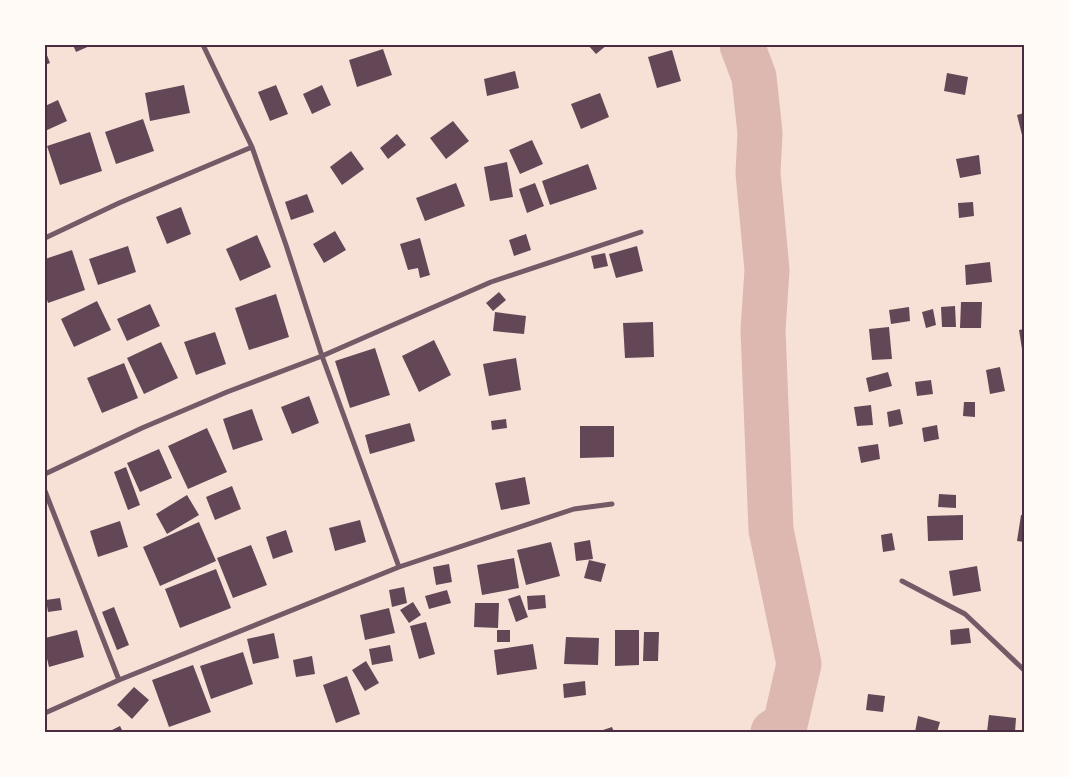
<svg xmlns="http://www.w3.org/2000/svg" width="1069" height="777" font-family="Poppins,sans-serif">
<style>
.lines{fill:none;stroke-linecap:round;stroke-linejoin:round}
.river{stroke:#dcb8b0;stroke-width:45}
.building{fill:#644757}
.minor{stroke:#755966;stroke-width:5}
.neatline{fill:none;stroke:#4a2c40;stroke-width:2}
</style>
<rect width="100%" height="100%" fill="#f7e1d7"/>
<g class="lines">
<!-- river -->
<path class="river" d="M742,45l12,32 6,56 -2,40 9,97 -4,60 8,200 28,134 -14,61 -12,7"/>
</g>
<!-- building -->
<path class="building" d="M73,45h19l-16,7z
M588,45h19l-11,9z
M383,49l9,26 -35,12 -8,-27z
M45,50l5,13 -5,2z
M672,50l9,31 -24,7 -9,-31z
M515,71l4,17 -32,8 -3,-17z
M947,73l21,4 -3,18 -21,-4z
M184,85l6,28 -40,8 -5,-28z
M276,85l12,29 -18,7 -12,-29z
M322,85l9,20 -19,9 -9,-20z
M600,93l9,24 -28,12 -10,-25z
M58,100l9,21 -22,10v-25z
M1024,113v25l-1,1 -6,-24z
M143,119l11,32 -38,13 -11,-32z
M453,121l16,20 -23,18 -16,-21z
M90,132l12,39 -42,14 -13,-39z
M397,134l9,11 -18,14 -8,-11z
M532,140l11,24 -23,10 -11,-24z
M351,151l13,18 -22,16 -12,-18z
M979,155l2,19 -21,4 -4,-19z
M507,162l6,35 -23,4 -6,-34z
M588,164l9,25 -47,16 -8,-24z
M456,183l9,23 -40,15 -9,-23z
M535,183l9,23 -17,7 -8,-24z
M307,194l7,18 -23,8 -6,-18z
M973,202l1,14 -15,2 -1,-15z
M181,207l10,27 -24,10 -11,-27z
M335,231l11,19 -22,13 -11,-19z
M526,234l5,16 -17,6 -5,-16z
M257,235l14,32 -31,14 -14,-32z
M420,238l10,37 -10,3 -2,-10 -10,2 -8,-26z
M128,246l8,26 -38,13 -9,-26z
M637,246l6,25 -27,7 -7,-24z
M72,250l13,40 -37,13 -3,-9v-35z
M605,253l3,13 -14,3 -3,-13z
M990,262l2,20 -26,3 -1,-20z
M499,292l7,8 -13,11 -7,-8z
M276,294l13,43 -40,13 -14,-42z
M97,301l14,29 -37,17 -13,-28z
M961,302h21l-1,26h-21z
M150,304l10,22 -33,15 -10,-22z
M955,306l1,21h-14l-1,-20z
M909,307l1,14 -19,3 -2,-14z
M933,309l3,16 -10,3 -4,-16z
M495,312l31,4 -2,18 -31,-3z
M653,322l1,35 -29,1 -2,-35z
M889,327l3,32 -20,1 -3,-31z
M1024,329v19l-2,1 -3,-19z
M215,332l11,32 -30,11 -12,-33z
M434,340l17,35 -32,17 -17,-36z
M161,342l17,36 -34,16 -17,-36z
M375,348l15,47 -40,13 -15,-47z
M516,358l5,32 -32,6 -6,-32z
M124,363l14,35 -36,15 -15,-35z
M1000,367l5,24 -15,3 -4,-24z
M888,372l4,14 -23,6 -3,-14z
M931,380l2,14 -16,2 -2,-14z
M309,396l10,27 -27,11 -11,-27z
M964,402h11v15l-12,-1z
M871,405l2,20 -16,1 -3,-19z
M252,409l11,31 -30,10 -10,-31z
M900,409l3,15 -14,3 -2,-15z
M506,419l1,9 -15,2 -1,-9z
M410,423l5,18 -45,13 -5,-19z
M937,425l2,14 -15,3 -2,-14z
M580,426h34v31l-34,1z
M207,428l20,44 -39,17 -20,-43z
M878,444l2,15 -19,4 -3,-16z
M159,449l13,29 -32,14 -13,-29z
M126,467l14,38 -12,5 -14,-38z
M525,477l5,27 -29,6 -6,-27z
M232,486l9,23 -26,11 -9,-23z
M939,494l17,1v13l-18,-1z
M187,495l12,20 -32,19 -11,-20z
M963,515v25l-35,1 -1,-25z
M1021,515h3v27l-7,-1z
M360,520l6,22 -31,9 -6,-23z
M120,521l8,26 -30,10 -8,-26z
M199,522l17,39 -56,25 -17,-39z
M286,530l7,22 -20,7 -7,-22z
M892,533l3,17 -12,2 -2,-17z
M590,540l3,19 -17,2 -2,-18z
M551,542l9,34 -34,9 -9,-35z
M251,545l16,40 -34,13 -16,-40z
M514,558l5,30 -37,7 -5,-30z
M589,560l17,4 -5,18 -17,-4z
M449,564l3,18 -16,3 -3,-18z
M977,566l4,25 -28,5 -4,-25z
M216,569l15,39 -51,20 -15,-39z
M404,587l3,16 -15,4 -3,-17z
M447,590l4,13 -22,6 -4,-13z
M520,595l8,22 -12,5 -8,-23z
M545,595l1,13 -18,2 -1,-14z
M60,598l2,12 -14,2 -2,-12z
M413,602l8,13 -12,8 -9,-13z
M475,603h24l-1,25 -24,-1z
M114,607l15,38 -12,5 -15,-38z
M389,608l6,25 -30,7 -5,-25z
M426,622l9,32 -16,5 -9,-33z
M969,628l2,15 -20,2 -1,-15z
M77,630l7,27 -35,10 -4,-17v-12z
M497,630h13v12h-13z
M615,630h24v35l-24,1z
M644,632h15l-1,29h-15z
M274,633l5,25 -26,6 -6,-25z
M566,637l33,1 -1,27 -34,-1z
M533,644l4,25 -40,6 -3,-25z
M390,645l3,16 -21,4 -3,-16z
M243,652l10,32 -42,15 -11,-33z
M312,656l3,18 -19,3 -3,-17z
M366,661l13,22 -14,8 -13,-21z
M193,665l18,47 -42,15 -17,-47z
M347,676l13,38 -24,9 -13,-38z
M585,681l1,14 -22,3 -1,-14z
M134,687l15,13 -17,19 -15,-14z
M868,694l17,2 -2,16 -17,-2z
M989,715l27,3 -1,14h-28z
M918,716l22,6 -3,10h-22z
M120,726l3,6h-15z
M612,727l2,5h-17z"/>
<g class="lines">
<!-- minor -->
<path class="minor" d="M203,45l49,102 34,98 36,111 77,211
M45,238l74,-35 133,-56
M45,474l97,-46 85,-36 95,-36 169,-74 150,-50
M45,491l74,189
M902,581l63,33 59,56
M45,713l74,-33 280,-113 175,-58 38,-5"/>
</g>
<!-- border -->
<rect width="1069" height="777" fill="none" stroke="#fffaf5" stroke-width="92"/>
<rect x="46" y="46" width="977" height="685" class="neatline"/>
</svg>
